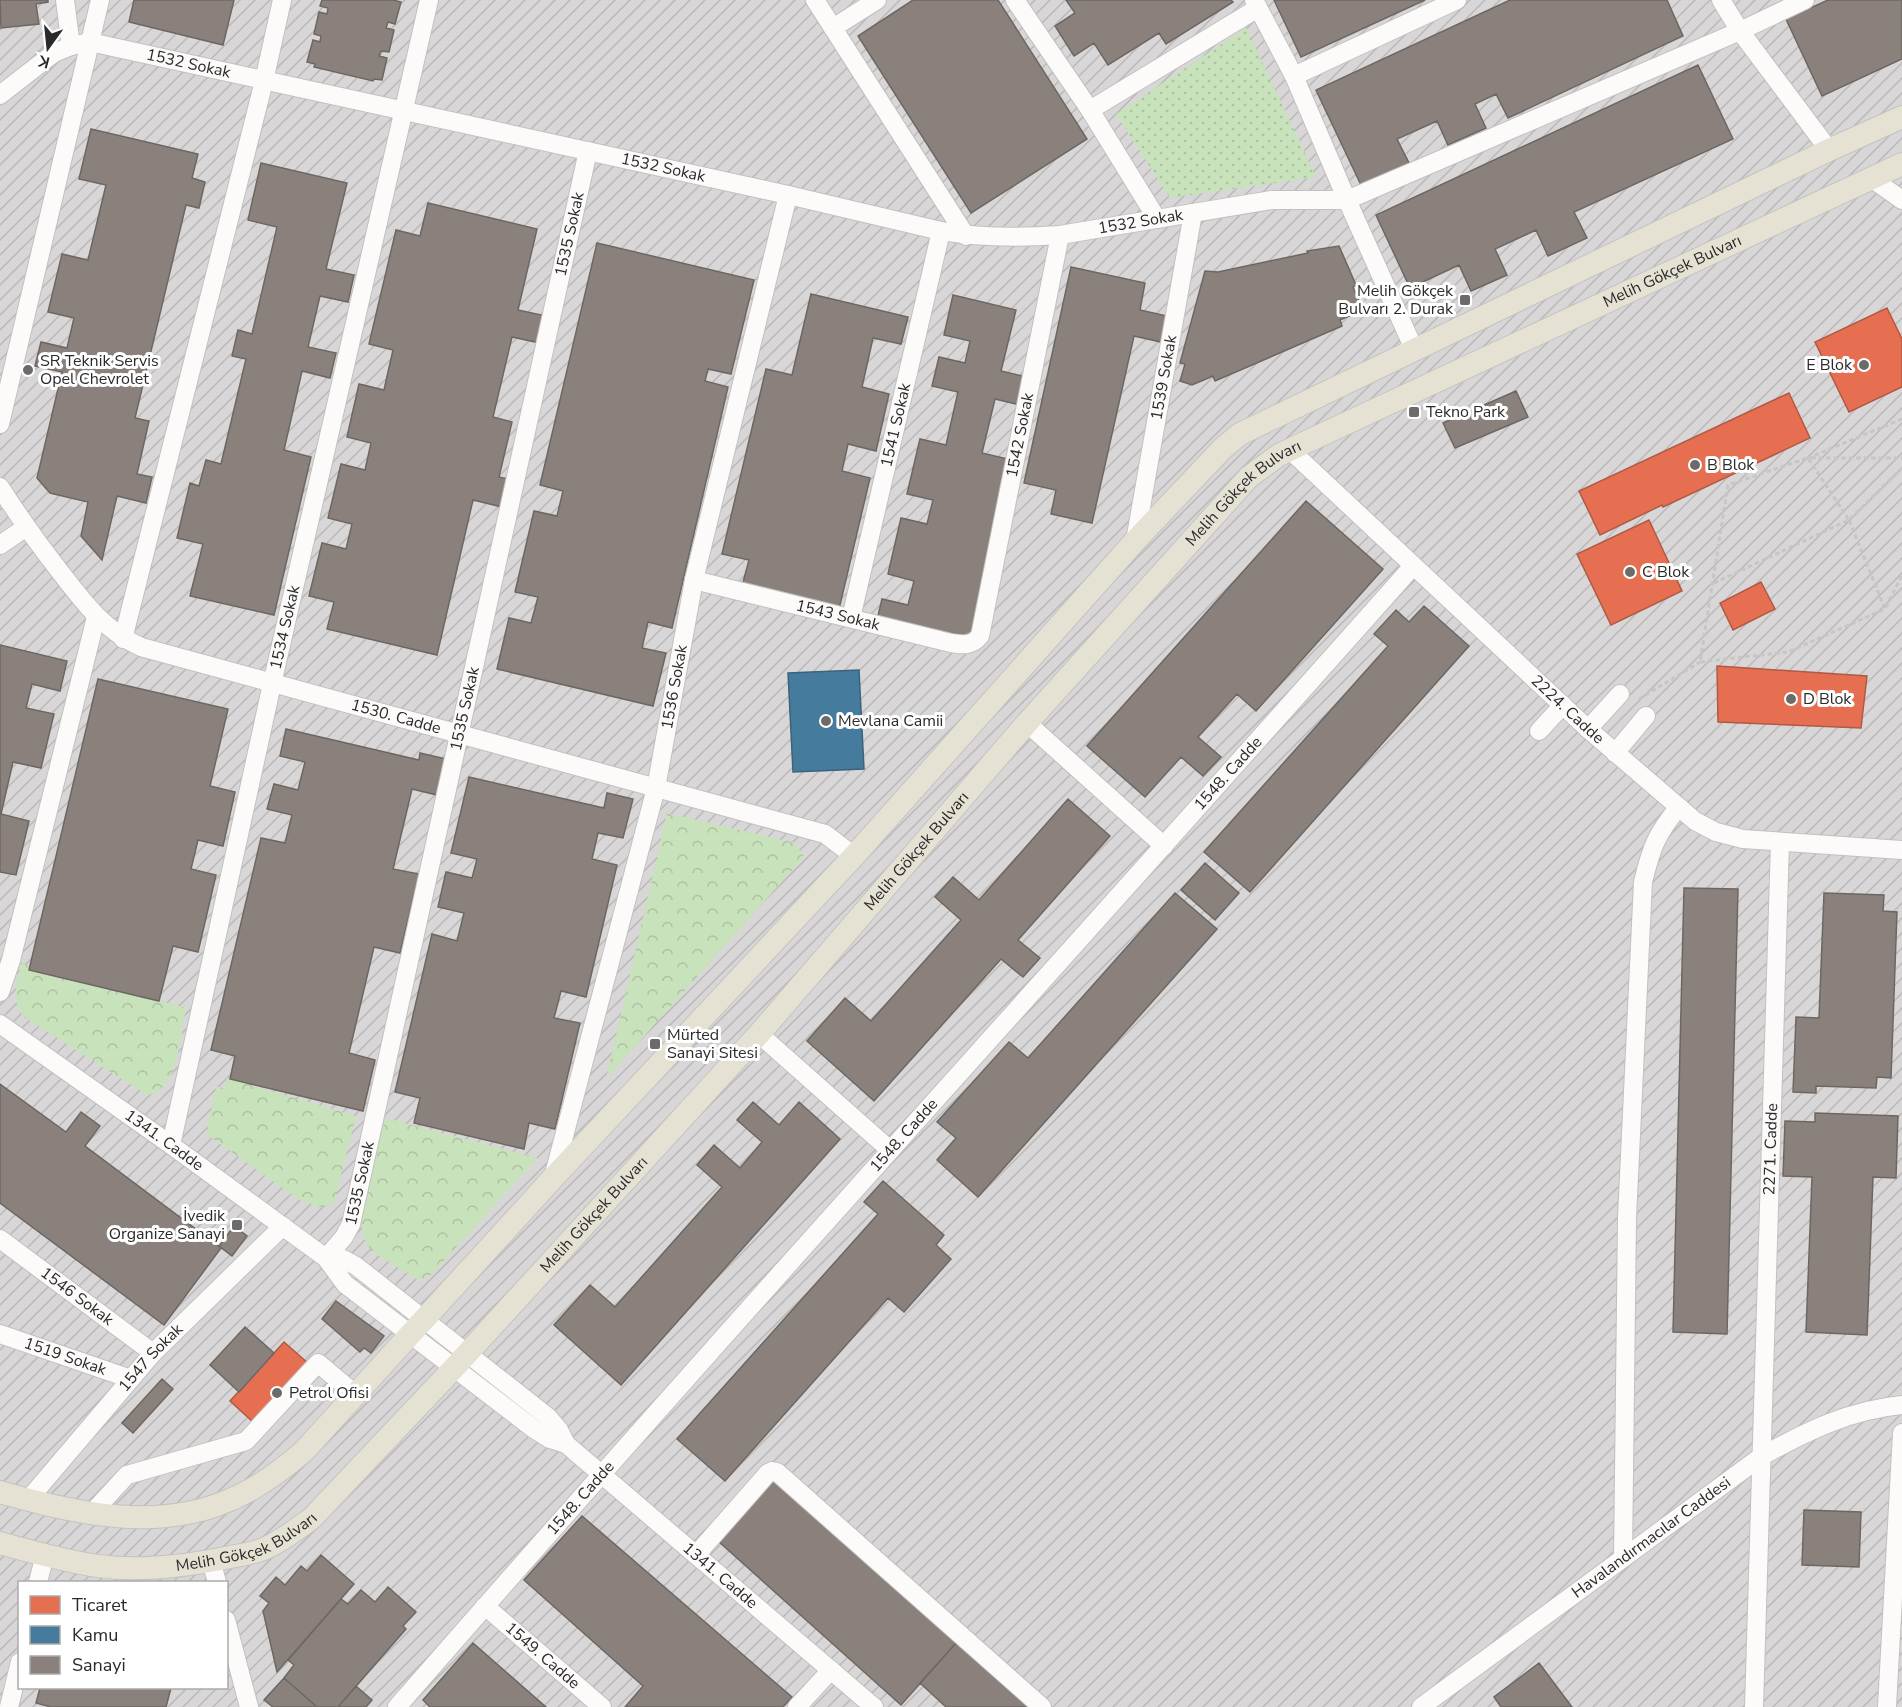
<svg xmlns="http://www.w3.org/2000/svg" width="1902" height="1707" font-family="'Nunito Sans',sans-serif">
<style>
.industrial{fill:url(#industrial-furrows);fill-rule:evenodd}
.grass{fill:url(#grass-dots)}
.park{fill:url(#park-crowns)}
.shops{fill:#e76f51;stroke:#ae5a45;stroke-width:1.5}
.public{fill:#457b9d;stroke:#3d637a;stroke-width:1.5}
.industry{fill:#8a817c;stroke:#6d6763;stroke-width:1.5}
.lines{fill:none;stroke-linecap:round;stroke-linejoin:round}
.minor-casing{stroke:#c1c1c1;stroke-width:20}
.major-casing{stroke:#c4c3c1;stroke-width:24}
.path{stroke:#c6c6c5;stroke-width:3;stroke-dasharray:4.5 3;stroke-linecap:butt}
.minor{stroke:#fcfbfa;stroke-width:18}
.major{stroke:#e5e2d4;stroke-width:22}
.poi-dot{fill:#6c6b6a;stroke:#fff;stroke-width:2}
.labels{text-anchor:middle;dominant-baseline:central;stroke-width:6;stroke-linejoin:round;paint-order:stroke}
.street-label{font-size:16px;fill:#2a2a2a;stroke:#fff}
.poi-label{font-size:16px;fill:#2a2a2a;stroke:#fff;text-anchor:start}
</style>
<defs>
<pattern id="industrial-furrows" width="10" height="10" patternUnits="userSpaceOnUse" patternTransform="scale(1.5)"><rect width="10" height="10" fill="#d9d6d7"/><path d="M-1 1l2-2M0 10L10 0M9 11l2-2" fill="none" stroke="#bab8b9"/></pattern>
<pattern id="grass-dots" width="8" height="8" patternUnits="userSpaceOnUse" patternTransform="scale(1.5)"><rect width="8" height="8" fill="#c8e2bb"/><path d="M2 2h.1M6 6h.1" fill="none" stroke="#acc2a1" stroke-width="1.8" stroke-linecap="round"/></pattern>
<pattern id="park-crowns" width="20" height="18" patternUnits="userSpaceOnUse" patternTransform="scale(1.5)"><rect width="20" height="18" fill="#c8e2bb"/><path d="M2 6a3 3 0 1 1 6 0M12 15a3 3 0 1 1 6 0" fill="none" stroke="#acc2a1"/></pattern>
</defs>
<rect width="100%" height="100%" fill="#e8e5e0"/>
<!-- industrial -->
<path class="industrial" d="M0,0h1902v1707h-1902zM20,1582h206v106h-206z"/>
<!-- grass -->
<path class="grass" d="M1246,28l70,149 -146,21 -54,-84z"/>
<!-- park -->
<path class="park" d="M667,813l128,30 9,14 -198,222z
M21,963l165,45c-5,24 -8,85 -39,87l-123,-78c-14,-19 -7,-33 -3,-54z
M227,1078l129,38 -22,87 -5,3 -10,1 -18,-6 -95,-67 10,-47 8,1z
M385,1118l153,40 -110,120 -12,1 -44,-28 -6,-8 -5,-19z"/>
<!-- shops -->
<path class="shops" d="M1887,308l15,31v48l-53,25 -34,-70z
M1789,393l21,45 -147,69 -1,-2 -62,30 -21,-44z
M1649,520l33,71 -71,34 -34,-71z
M1761,582l14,27 -42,21 -13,-27z
M1717,666l150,10 -6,52 -143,-6z
M284,1342l34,30 -54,60 -34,-31z"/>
<!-- public -->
<path class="public" d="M859,670l5,99 -71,3 -5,-99z"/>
<!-- industry -->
<path class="industry" d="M0,0h48v2l-12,2 3,20 -38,4z
M134,0h100l-11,45 -94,-23z
M322,0h71l8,2 -6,22 -7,-2 -2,6 8,2 -5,22 -8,-1 -2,5 8,2 -5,22 -8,-1 -1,2 -59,-14 1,-3 -8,-2 6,-22 7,2 1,-6 -7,-2 5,-22 8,2 1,-6 -8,-2z
M913,0h85l89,139 -116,74 -113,-177z
M1066,0h165l2,2 -67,42 -7,-11 -51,32 -14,-22 -20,13 -19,-30 20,-13z
M1274,0h151l-124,57z
M1510,0h157l16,36 -175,82 -12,-24 -21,10 11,24 -38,17 -11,-24 -40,18 12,24 -48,22 -45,-95z
M1828,0h74v59l-80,37 -36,-77z
M1698,65l35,74 -159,73 13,26 -39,18 -12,-26 -41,19 12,26 -36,16 -12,-26 -49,23 -34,-73z
M91,129l107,25 -6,24 13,4 -6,26 -13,-3 -51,213 14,3 -12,53 15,3 -6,26 -29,-7 -15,64 -21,-24 7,-34 -38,-9 -13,-15 25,-106 -27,-6 6,-24 26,6 7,-30 -26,-6 14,-58 26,6 18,-75 -27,-6z
M261,163l86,20 -21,86 28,6 -6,27 -28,-6 -12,51 28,6 -6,25 -28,-7 -18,79 27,7 -37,158 -84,-19 13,-52 -26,-6 13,-55 9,3 7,-26 15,4 25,-105 -14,-3 6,-26 14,4 25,-107 -29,-7z
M428,203l109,26 -19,81 28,6 -6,27 -28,-6 -19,80 19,5 -13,55 9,2 -6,28 -29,-7 -36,155 -110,-26 7,-27 -25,-6 13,-53 24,6 6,-25 -24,-6 13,-54 24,6 6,-27 -24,-6 12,-53 25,6 9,-40 -24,-6 27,-114 24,6z
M597,243l157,37 -23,94 -23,-5 -3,12 23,6 -56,241 -24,-6 -6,26 24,5 -13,53 -156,-37 12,-51 22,5 7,-26 -23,-5 19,-81 23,5 6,-25 -23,-6z
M1339,246l17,39 -3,2 6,14 -3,12 -16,7 2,6 -127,55 -2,-5 -21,9 -12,-4 5,-17 -5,-1 25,-92 13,1 90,-19 -1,-2z
M1071,267l74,16 -5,27 27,6 -6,26 -27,-6 -42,187 -41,-9 5,-24 -32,-7z
M811,294l97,23 -7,27 -28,-6 -11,49 27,7 -13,57 -28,-7 -6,27 28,7 -31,131 -97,-23 7,-26 -27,-6 44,-185 26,6z
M953,295l63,15 -15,61 25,6 -6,28 -25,-6 -13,54 30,7 -43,182 -92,-22 5,-21 26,6 6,-24 -26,-7 13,-56 26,6 6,-24 -26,-6 13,-55 26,6 12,-53 -26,-6 7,-29 26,6 5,-22 -26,-6z
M1516,391l12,26 -73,31 -12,-25z
M1306,501l77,68 -127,142 -19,-17 -39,43 23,20 -18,19 -22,-19 -36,40 -58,-51z
M1424,606l45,40 -219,246 -46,-40 184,-206 -14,-12 22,-24 13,12z
M0,645l67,16 -7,30 -28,-7 -6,24 28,6 -13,54 -28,-6 -12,52 28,7 -13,54 -16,-3z
M98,679l130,30 -18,77 25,6 -12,54 -25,-6 -7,29 25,6 -18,77 -25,-6 -14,55 -130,-31z
M286,729l133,31 1,-7 26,6 -9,36 -25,-6 -19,80 26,5 -19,79 -26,-6 -25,106 26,7 -12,51 -133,-32 5,-23 -24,-6 50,-212 24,5 7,-28 -25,-6 7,-25 24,6 7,-28 -25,-6z
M469,777l135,31 3,-15 26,6 -10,39 -25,-5 -6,26 25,6 -31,132 -25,-6 -7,27 26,5 -25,106 -26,-6 -5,26 -110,-26 6,-25 -25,-6 37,-158 25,7 7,-28 -26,-6 8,-35 26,6 5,-19 -26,-6z
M1068,799l42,37 -92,104 22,18 -17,19 -22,-18 -127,142 -67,-60 38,-43 26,23 90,-101 -26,-23 18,-20 26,23z
M1205,863l34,30 -24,27 -34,-30z
M1684,888l54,1 -11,445 -54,-2z
M1175,893l42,36 -239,268 -41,-37 19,-22 -19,-16 72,-80 19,16z
M1824,893l60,2 -1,16 14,1 -6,166 -14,-1 -1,11 -60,-2v7l-23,-1 3,-75 23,1z
M0,1084l66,48 15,-20 19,14 -15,20 136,102 -57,77 -164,-122z
M753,1102l26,23 20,-23 41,37 -219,246 -67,-60 36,-40 25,22 107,-120 -25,-22 17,-20 26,23 22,-26 -25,-22z
M1815,1113l83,3 -2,62 -23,-1 -6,158 -61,-3 6,-155 -29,-1 2,-55 30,1z
M883,1181l61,54 -8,10 15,14 -47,53 -16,-14 -163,183 -48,-42 201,-225 -14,-12z
M234,1226l13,10 -15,20 -13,-10z
M336,1301l48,35 -13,17 -7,-5 -4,4 -38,-33z
M245,1327l29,26 -35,39 -29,-27z
M162,1379l11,10 -40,44 -11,-10z
M774,1479l182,164 -55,62 -183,-164z
M1804,1510l57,2 -2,55 -57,-2z
M582,1516l210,181 -9,10h-158l18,-21 -119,-106z
M321,1555l33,29 -77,88 -14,-61 6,-8 -9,-7 16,-19 9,8 16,-19 6,5z
M388,1587l28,25 -13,14 3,3 -68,78h-21l-33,-29 10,-13 -6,-5 53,-61 7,5 13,-14 14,12z
M473,1643l73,64h-116l-7,-7z
M956,1643l72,64h-82l-26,-24z
M1539,1663l33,44h-71l-7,-10z
M284,1678l33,29h-44l-9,-7z
M356,1686l16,14 -6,7h-28z
M40,1688h131l-5,19h-115l-15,-4z"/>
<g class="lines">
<defs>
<g id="minor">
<path d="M65,0l6,46"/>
<path d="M815,0l151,236"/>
<path d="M1015,0l75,110 67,109"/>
<path d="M1254,0l40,76 53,124 67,149"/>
<path d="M1721,0l19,31 89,119"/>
<path d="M833,28l44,-28"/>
<path d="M1294,76l163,-76"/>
<path id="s1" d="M0,95l54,-42 17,-7 19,-4 698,153 153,36c40,7 79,7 119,4l212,-35h75l393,-169 65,-31"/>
<path d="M1090,110l168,-102"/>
<path d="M1871,178l31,22"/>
<path d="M0,424l100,-424"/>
<path id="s2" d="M1290,450l298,279 107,92 21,11 27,7 159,11"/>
<path id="s3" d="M0,487c19,30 39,58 61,86 24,31 43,57 80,74l684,187 29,22"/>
<path id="s4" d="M1135,541l58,-328"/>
<path d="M0,545l25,-17"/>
<path id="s5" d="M694,580l257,63c12,2 21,3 29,-7l80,-401"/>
<path id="s6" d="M851,618l90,-387"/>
<path d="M123,639l141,-558 18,-81"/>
<path d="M1027,723l137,123"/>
<path d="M1588,729l32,-35"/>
<path d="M1539,731l24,-26"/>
<path d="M1615,753l31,-37"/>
<path d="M0,992l11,-32 85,-343"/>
<path id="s7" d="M0,1024l171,121 155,113 19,26 189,145 16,10 16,5 308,263"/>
<path d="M759,1034l131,116"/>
<path id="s8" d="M171,1145l101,-461 157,-684"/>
<path id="s9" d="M553,1178l103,-390 38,-208 94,-385"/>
<path id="s10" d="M0,1239l153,114"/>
<path id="s11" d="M326,1258l18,-21 7,-13 237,-1073"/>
<path d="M326,1258l17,1 13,7 192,151 11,13 7,14"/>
<path id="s12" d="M0,1334l131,45"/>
<path id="s13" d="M28,1500l125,-147 130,-127"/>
<path d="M91,1514l36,-39 119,-34 72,-78 38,32"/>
<path d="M696,1555l72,-82 4,-2 5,1 265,235"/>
<path d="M1623,1558l4,-340 16,-336c8,-33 13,-48 36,-75"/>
<path d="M211,1561l6,21"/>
<path d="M38,1582l7,-27"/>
<path id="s14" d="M485,1606l117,101"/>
<path d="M226,1620l23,87"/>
<path d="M9,1707l11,-45"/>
<path id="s15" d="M397,1707c335,-384 678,-760 1016,-1141"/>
<path d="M797,1707l34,-37"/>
<path id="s16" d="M1421,1707l341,-251c45,-25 88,-46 140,-51"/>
<path id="s17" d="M1754,1707l26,-865"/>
<path d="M1887,1707l15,-274"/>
</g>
<g id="major">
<path d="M0,1492c75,21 157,41 232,7 26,-11 50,-29 72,-48l249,-273 301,-322 281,-315 88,-93 17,-14 589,-284 73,-33"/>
<path id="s18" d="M0,1543c32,9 65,18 98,23 44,6 89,0 132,-9 12,-2 25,-4 36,-9 17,-8 31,-19 46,-30l142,-150 305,-334 268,-311 222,-246 30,-22 25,-12 598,-279"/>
</g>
</defs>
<!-- minor casing -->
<use href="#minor" class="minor-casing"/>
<!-- major casing -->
<use href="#major" class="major-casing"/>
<!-- path -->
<path class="path" d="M1902,419l-94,39h94
M1902,468l-53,52 36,89 17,-34
M1714,583l135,-63 -41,-62 -80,27 -28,177 88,-10 97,-43
M1639,699l61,-37"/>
<!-- minor -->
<use href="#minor" class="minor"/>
<!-- major -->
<use href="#major" class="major"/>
</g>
<!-- markers -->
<g class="poi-dot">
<rect x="1459" y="294" width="12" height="12" rx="3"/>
<circle cx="1864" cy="365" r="6"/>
<circle cx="28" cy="370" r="6"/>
<rect x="1408" y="406" width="12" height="12" rx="3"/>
<circle cx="1695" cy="465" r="6"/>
<circle cx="1630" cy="572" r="6"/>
<circle cx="1791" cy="699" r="6"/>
<circle cx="826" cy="721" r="6"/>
<rect x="649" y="1038" width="12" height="12" rx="3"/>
<rect x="231" y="1219" width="12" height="12" rx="3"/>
<circle cx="277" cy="1393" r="6"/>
</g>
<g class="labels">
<!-- street labels -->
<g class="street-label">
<text stroke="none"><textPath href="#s1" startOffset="207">1532 Sokak</textPath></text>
<text stroke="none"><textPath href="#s1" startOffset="693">1532 Sokak</textPath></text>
<text stroke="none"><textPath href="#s1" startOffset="1179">1532 Sokak</textPath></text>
<text stroke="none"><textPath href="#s11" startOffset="1056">1535 Sokak</textPath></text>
<text stroke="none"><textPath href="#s18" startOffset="2198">Melih Gökçek Bulvarı</textPath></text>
<text stroke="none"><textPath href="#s4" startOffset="166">1539 Sokak</textPath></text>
<text stroke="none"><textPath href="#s6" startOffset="198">1541 Sokak</textPath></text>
<text stroke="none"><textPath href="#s5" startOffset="501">1542 Sokak</textPath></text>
<text stroke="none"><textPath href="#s18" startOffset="1712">Melih Gökçek Bulvarı</textPath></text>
<text stroke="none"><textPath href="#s5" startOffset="148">1543 Sokak</textPath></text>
<text stroke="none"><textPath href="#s8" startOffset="530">1534 Sokak</textPath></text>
<text stroke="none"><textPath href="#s9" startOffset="506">1536 Sokak</textPath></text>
<text stroke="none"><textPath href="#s11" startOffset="570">1535 Sokak</textPath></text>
<text stroke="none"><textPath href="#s2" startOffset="380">2224. Cadde</textPath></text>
<text stroke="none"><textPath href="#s3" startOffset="480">1530. Cadde</textPath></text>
<text stroke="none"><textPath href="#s15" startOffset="1250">1548. Cadde</textPath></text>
<text stroke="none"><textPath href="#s18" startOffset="1226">Melih Gökçek Bulvarı</textPath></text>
<text stroke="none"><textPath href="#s15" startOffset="764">1548. Cadde</textPath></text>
<text stroke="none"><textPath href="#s7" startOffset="201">1341. Cadde</textPath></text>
<text stroke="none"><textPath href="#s17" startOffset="558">2271. Cadde</textPath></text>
<text stroke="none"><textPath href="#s11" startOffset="84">1535 Sokak</textPath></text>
<text stroke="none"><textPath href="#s18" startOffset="740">Melih Gökçek Bulvarı</textPath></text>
<text stroke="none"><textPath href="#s10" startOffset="96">1546 Sokak</textPath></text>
<text stroke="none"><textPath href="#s12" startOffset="69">1519 Sokak</textPath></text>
<text stroke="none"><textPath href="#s13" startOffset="188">1547 Sokak</textPath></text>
<text stroke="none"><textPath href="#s15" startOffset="278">1548. Cadde</textPath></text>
<text stroke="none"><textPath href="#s16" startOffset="286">Havalandırmacılar Caddesi</textPath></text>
<text stroke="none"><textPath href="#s18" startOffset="254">Melih Gökçek Bulvarı</textPath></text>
<text stroke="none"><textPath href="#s7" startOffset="910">1341. Cadde</textPath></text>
<text stroke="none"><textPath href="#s14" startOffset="76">1549. Cadde</textPath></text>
</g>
<!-- poi labels -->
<g class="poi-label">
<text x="1453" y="291" text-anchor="end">Melih Gökçek<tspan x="1453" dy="18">Bulvarı 2. Durak</tspan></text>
<text x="40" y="361">SR Teknik Servis<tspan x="40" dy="18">Opel Chevrolet</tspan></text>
<text x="1852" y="365" text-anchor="end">E Blok</text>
<text x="1426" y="412">Tekno Park</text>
<text x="1707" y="465">B Blok</text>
<text x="1642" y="572">C Blok</text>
<text x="1803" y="699">D Blok</text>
<text x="838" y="721">Mevlana Camii</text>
<text x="667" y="1035">Mürted<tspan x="667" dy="18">Sanayi Sitesi</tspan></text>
<text x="225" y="1216" text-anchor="end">İvedik<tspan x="225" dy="18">Organize Sanayi</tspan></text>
<text x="289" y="1393">Petrol Ofisi</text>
</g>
</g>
<!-- legend -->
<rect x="18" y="1581" width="210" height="108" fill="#ffffff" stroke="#aaaaaa" stroke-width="1.5"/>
<rect x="30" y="1596" width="30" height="18" fill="#e76f51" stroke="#aaaaaa" stroke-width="1.5"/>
<text x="72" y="1611" font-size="18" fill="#2a2a2a">Ticaret</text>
<rect x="30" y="1626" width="30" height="18" fill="#457b9d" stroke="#aaaaaa" stroke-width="1.5"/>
<text x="72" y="1641" font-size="18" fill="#2a2a2a">Kamu</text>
<rect x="30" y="1656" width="30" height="18" fill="#8a817c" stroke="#aaaaaa" stroke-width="1.5"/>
<text x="72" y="1671" font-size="18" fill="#2a2a2a">Sanayi</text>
<!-- north arrow -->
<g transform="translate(48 48) rotate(195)" stroke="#ffffff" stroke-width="4.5" paint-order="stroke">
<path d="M0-4.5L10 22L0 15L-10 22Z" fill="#2a2a2a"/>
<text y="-9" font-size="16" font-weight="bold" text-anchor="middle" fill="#2a2a2a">K</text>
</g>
</svg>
